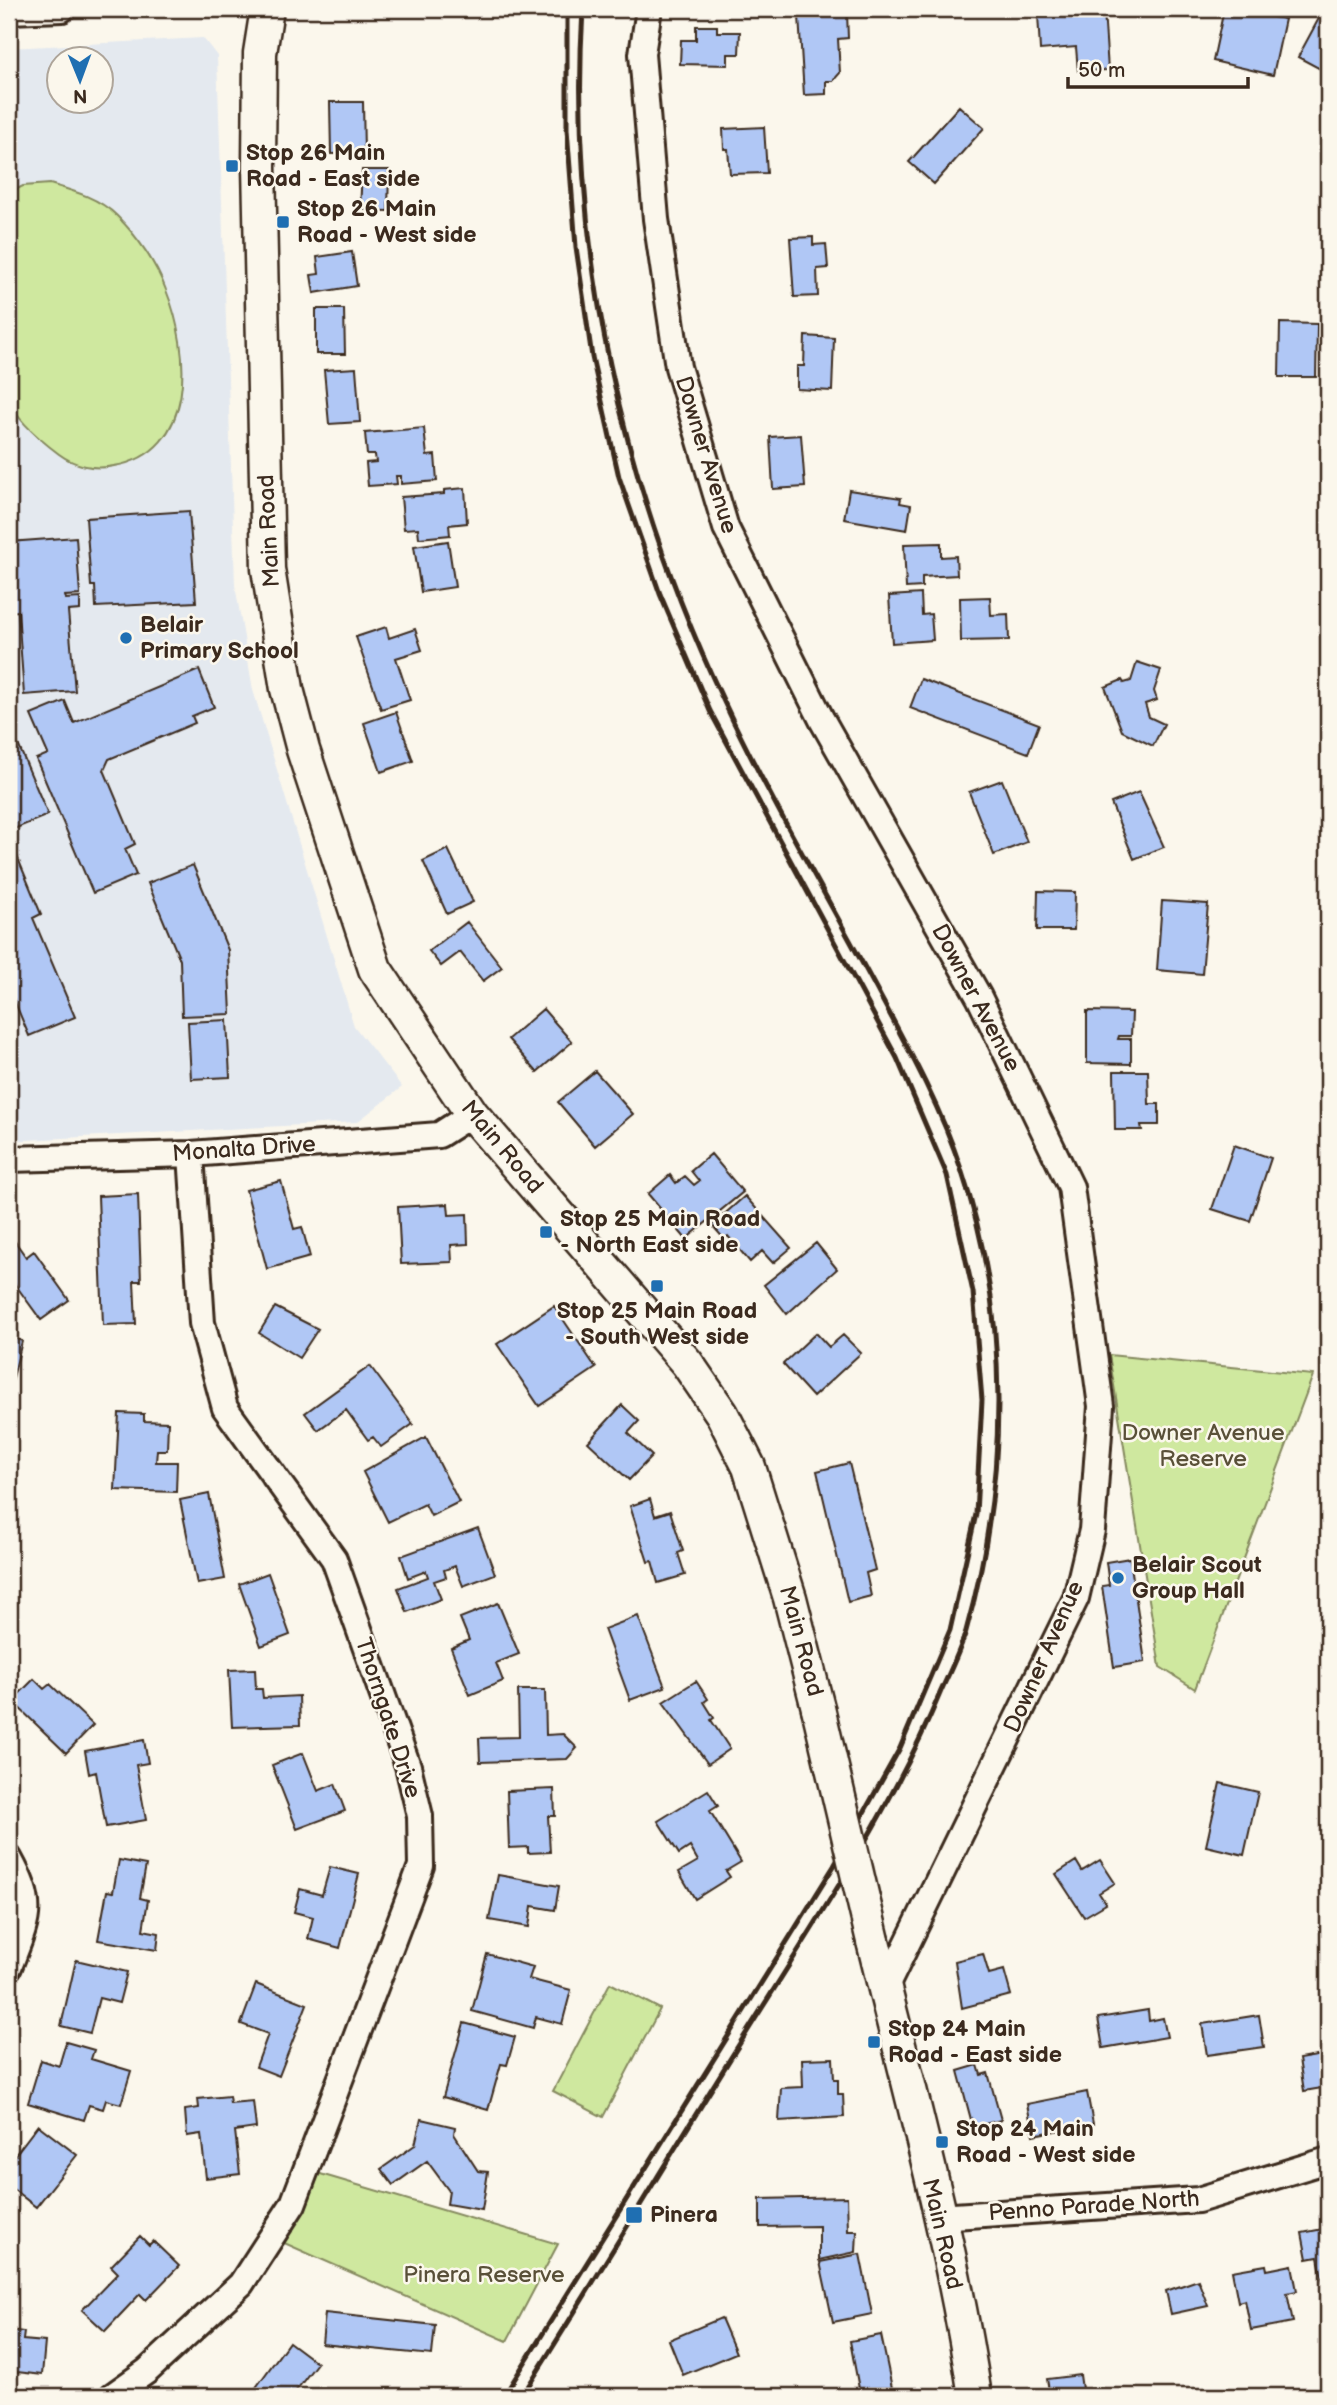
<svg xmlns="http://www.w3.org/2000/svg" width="1337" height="2405" font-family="'Balsamiq Sans',sans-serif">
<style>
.built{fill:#e4e9ef;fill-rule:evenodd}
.green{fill:#cfe89f;stroke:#85895e;stroke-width:2}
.building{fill:#b0c7f5;stroke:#3b2a1e;stroke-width:2}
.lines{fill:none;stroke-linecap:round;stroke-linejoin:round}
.minor-casing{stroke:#3b2a1e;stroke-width:30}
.major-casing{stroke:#3b2a1e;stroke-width:37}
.minor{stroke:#fbf7ec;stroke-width:24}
.major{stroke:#fbf7ec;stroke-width:32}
.rail{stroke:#3b2a1e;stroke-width:5}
.major-bridge-casing{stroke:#3b2a1e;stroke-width:37;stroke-linecap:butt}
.major-bridge{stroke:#fbf7ec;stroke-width:32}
.poi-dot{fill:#1f6fb2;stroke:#fbf7ec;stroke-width:2.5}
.labels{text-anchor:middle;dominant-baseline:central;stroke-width:5;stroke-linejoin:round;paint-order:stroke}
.poi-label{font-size:23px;font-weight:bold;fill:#3b2a1e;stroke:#fbf7ec;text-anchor:start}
.street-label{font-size:23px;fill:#3b2a1e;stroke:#fbf7ec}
.park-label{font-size:23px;fill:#595038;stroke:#fbf7ec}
</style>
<rect width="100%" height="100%" fill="#fbf7ec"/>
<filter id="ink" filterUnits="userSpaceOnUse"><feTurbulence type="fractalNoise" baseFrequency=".0143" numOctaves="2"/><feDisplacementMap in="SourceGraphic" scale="14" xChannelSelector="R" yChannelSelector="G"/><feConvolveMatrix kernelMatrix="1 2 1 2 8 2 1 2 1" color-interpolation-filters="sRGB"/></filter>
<g filter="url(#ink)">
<!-- built -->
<path class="built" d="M203,38l14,18 18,529 18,105 101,336 48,61 -45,35 -348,19v-1093zM60,60h42v42h-42z"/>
<!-- green -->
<path class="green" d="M50,184c24,7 49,14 67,32 20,20 39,47 49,74 25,62 31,162 -52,176 -19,4 -39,0 -55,-12 -16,-12 -43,-34 -50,-54 -4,-12 0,-34 0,-47 0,-53 0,-106 0,-160l14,-7z
M1109,1355l204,20 -118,314 -35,-22z
M610,1983l50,26 -57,108 -50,-26z
M317,2173l241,71 -51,97 -225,-99z"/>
<!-- building -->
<path class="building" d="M1224,9l61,10 -12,56 -60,-14z
M1324,9h4v54l-4,8 -26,-14z
M1104,10l4,60 -30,1 -2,-24 -36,3 -2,-36z
M847,13l1,25 -10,1 2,34 -7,8h-7v13l-22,1 -5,-79z
M696,26h21v6h23l-1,22h-11v11l-48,-1 1,-24h15z
M330,102h33l1,51 -33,1z
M959,106l25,22 -50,56 -25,-22z
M764,127l3,46 -37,1 -2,-25h-4l-1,-20z
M362,170h27l-1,41 -28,-1z
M813,237v8l13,-1 2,24 -11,1 1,27 -24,1 -4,-59z
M352,252l5,34 -43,7 -3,-18 8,-1 -2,-17z
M316,309h28l1,45h-29z
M1280,323l37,1 -1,53h-37z
M805,336l29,2 -2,53 -35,-2v-23h7z
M356,368l4,54 -31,2 -5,-54z
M424,428l3,28 8,-1 2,26 -36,3v-8h-5l1,8 -29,2 -2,-23 10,-1 -1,-7h-8l-2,-22z
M801,435l4,52 -32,2 -3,-52z
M465,488l2,35 -18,2 1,10 -31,3 -1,-10 -14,1 -3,-32 43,-3v-4z
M849,490l52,8 -1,5 11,2 -4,25 -63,-11z
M189,511l7,91 -100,5 -1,-21h-4l-5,-68z
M76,537l4,58 -15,1 1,3 14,-1v12l-12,1 7,80 -51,4 -6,-84 -9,1v-70z
M448,541l7,46 -34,5 -7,-46z
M941,543v14l15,-1 1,19 -35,2v10l-16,1 -2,-44z
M921,594l1,21 9,-1 2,26 -41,3 -3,-47z
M990,597l1,18 17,-1 1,26 -48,1 -1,-43z
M386,627l3,11 26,-9 7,21 -26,8 14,42 -29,9 -25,-72z
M1137,662l24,8 -7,21 3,9 -12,4 4,13 15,7 -11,22 -31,-15 -17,-44 17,-7 2,3 7,-2z
M199,670l15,37 -22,9 3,7 -86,36 -5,11 31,74 -10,5 11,26 -43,18 -57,-134 12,-5 -17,-39 34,-14 9,22z
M921,679l118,45 -11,29 -118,-45z
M396,712l17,49 -32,11 -17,-49z
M9,723l39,92 -39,16z
M1002,780l25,62 -33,13 -25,-63z
M1139,792l25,55 -30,12 -23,-56z
M9,837l32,77 -8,4 42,99 -46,19 -20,-48z
M448,849l25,53 -26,12 -24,-53z
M193,865l35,85 3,64 -49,2 -2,-56 -32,-77z
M1038,891l37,1 -1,38h-37z
M1162,901l46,3 -6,70 -45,-4z
M467,922l35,45 -19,14 -23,-29 -19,14 -12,-15z
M543,1009l29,33 -35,30 -29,-33z
M1087,1011l45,1 -1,24h-12l-1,3h13v25l-44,-1z
M227,1020l3,57 -39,2 -3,-57z
M595,1071l38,43 -38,32 -37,-44z
M1114,1071h34l1,33h10v21h-18l1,5h-27z
M1234,1145l37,13 -21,63 -38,-12z
M711,1154l32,38 -57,47 -38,-45 22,-19 6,8 9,-7 9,9 5,-4 -8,-10z
M281,1181l13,48 8,-2 8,30 -43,12 -21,-79z
M138,1194l3,87h-7l2,43 -33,1 -5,-129z
M745,1196l46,52 -18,15 -11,-12 -12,11 -22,-26 -4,3 -12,-14z
M448,1204l1,11 18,-1 1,30 -17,1 1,17 -51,2 -3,-57z
M14,1240l12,17 8,-6 35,49 -28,20 -32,-44v-32z
M816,1243l21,26 -50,45 -23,-29z
M554,1306l42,62 -57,38 -42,-62z
M275,1307l43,22 -19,29 -40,-25z
M816,1333l13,14 14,-12 18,18 -48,44 -30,-33z
M9,1336l13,5 -11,45h-2z
M370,1366l43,58 -32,23 -8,-10 -5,3 -22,-30 -28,20 -13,-17z
M622,1405l17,16 -11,12 24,23 -23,24 -41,-38z
M119,1413l25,1v7l24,1 -1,28h-10l-1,12h21l-1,30 -61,-2z
M426,1437l33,65 -28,14 -6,-12 -37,18 -25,-50z
M849,1463l26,107 -9,3 5,23 -23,6 -31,-131z
M209,1494l16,85 -28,5 -17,-84z
M650,1499l5,17 15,-5 13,40 -5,2 7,22 -27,8 -6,-22 -4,1 -18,-56z
M478,1528l17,46 -32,12 -8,-20 -11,4 2,7 -12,4 7,18 -34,13 -9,-24 30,-11 -2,-6 -18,7 -7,-22z
M1130,1558l15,104 -31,5 -12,-81 7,-1 -3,-23z
M268,1573l22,62 -29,11 -22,-62z
M498,1603l21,51 -23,9 7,18 -33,14 -19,-47 18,-8 -9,-22z
M638,1616l27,71 -35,13 -26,-71z
M255,1669l1,20h6l1,9 36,-2 1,29 -68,2 -3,-57z
M34,1679l10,10 6,-5 43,41 -27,28 -54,-52z
M696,1681l12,18 -4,3 10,16 -3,2 19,29 -22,15 -45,-62z
M518,1690h27l1,45 17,-1 14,14 -10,11 -87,3 -1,-24 40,-1z
M144,1740l4,23 -12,2 10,55 -40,7 -10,-55 -7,2 -4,-23z
M303,1753l15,38 17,-7 10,27 -48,18 -25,-64z
M1220,1783l38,9 -14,63 -38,-9z
M554,1789l1,27h-7l2,36 -22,1v-6l-19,1 -2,-57z
M708,1790l10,16 -8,5 31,51 -15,9 4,6 -35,22 -16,-27 19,-11 -8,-14 -11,7 -21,-33z
M119,1860l27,5 -6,33 8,2 -5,30 16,3 -2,17 -59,-10 9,-49 6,1z
M1100,1860l15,23 -16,10 7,11 -22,13 -28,-43 20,-13 6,10z
M330,1867l29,7 -19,74 -32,-9 5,-22 -19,-5 6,-23 22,6z
M498,1875l61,11 -4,24 -23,-4 -3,21 -40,-7z
M487,1954l46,13 -4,12 42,11 -9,34 -26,-7 -3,11 -61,-17z
M983,1954l6,20 15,-4 7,25 -49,13 -7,-47z
M76,1960l51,12 -8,31 -20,-5 -9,35 -29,-7z
M256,1984l51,20 -28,72 -23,-9 12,-33 -27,-10z
M1148,2010l1,11 14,-3 4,19 -64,11 -5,-30z
M1259,2015l5,32 -57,8 -5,-31z
M464,2023l51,14 -8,28 -6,-1 -13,46 -45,-13z
M66,2042l28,8 -3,9 40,12 -10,33 -15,-4 -3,9 -14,-4 -5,15 -56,-17 13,-43 18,6z
M1328,2054v33l-24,4 -5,-32z
M833,2058l1,21h4v15h5l1,23 -65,4 2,-33 22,-1 -1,-28z
M978,2065l3,10 7,-2 13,47 -28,7 -15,-56z
M1087,2092l6,32 -60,11 -6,-31z
M229,2096l1,7 23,-2 3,27 -21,3 5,43 -34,4 -5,-44 -14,2 -2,-26 14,-2 -1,-9z
M421,2119l34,8 -1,7 24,37 10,1 -6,38 -35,-6 2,-13 -22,-30 -34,24 -12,-16 34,-24z
M38,2125l39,30 -41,52 -27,-21v-23z
M847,2197l1,34h9l-1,21 -37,8v-34l-59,1v-28z
M1328,2212v87h-2l-8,-42 -11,2 -5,-26 21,-4 -3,-15z
M140,2236l9,9 4,-4 26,25 -33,34 -6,-6 -35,37 -23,-21 36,-37 -7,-7z
M860,2254l12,60 -39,8 -13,-60z
M1266,2265l1,5 25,-5 5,26 -10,2 6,29 -42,8 -6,-30 -7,2 -6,-31z
M1198,2280l10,26 -37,8 -5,-23z
M325,2313l110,12 -3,30 -110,-11z
M721,2318l15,35 -53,22 -14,-35z
M9,2330l15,2 -1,8 22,2 -3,33 -33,-4z
M881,2335l11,53 -32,6 -10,-53z
M289,2342l28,21 -25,33h-36l-4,-3z
M1080,2375l3,21h-33l-3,-17z
M233,2390v6h-28v-4z"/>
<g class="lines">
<defs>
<path id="minor" d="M649,9l-7,45 14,165 22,148 48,161 96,192 157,277 92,190 30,219 -9,124 -16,68 -191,391
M9,11l53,-2
M9,1159l182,-5 248,-19 33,-21
M9,1858c27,49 19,60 0,109
M938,2217l260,-17 130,-40
M112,2396l35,-25 94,-87 52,-80 128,-338 -1,-50 -12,-50 -74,-207 -109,-151 -23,-85 -11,-169"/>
<path id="major" d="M267,9l-7,44 -1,113 9,403 19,120 16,61 72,219 97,145 215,249 35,51 27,53 41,131 28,110
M873,1941c37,151 79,302 102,455"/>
</defs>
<!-- minor casing -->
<use href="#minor" class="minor-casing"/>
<!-- major casing -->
<use href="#major" class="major-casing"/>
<!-- minor -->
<use href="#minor" class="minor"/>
<!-- major -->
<use href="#major" class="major"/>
<!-- rail -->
<path class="rail" d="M504,2396l330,-530 66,-118 50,-118 26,-116 6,-114 -9,-108 -26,-117 -50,-117 -187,-347 -50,-117 -41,-117 -27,-120 -16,-110 -9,-118v-120
M522,2396c84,-132 163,-267 247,-399 62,-99 127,-197 172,-306 9,-20 19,-40 25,-60 42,-151 45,-313 -5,-462 -20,-61 -53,-121 -83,-177 -51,-96 -107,-190 -153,-288 -102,-215 -157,-457 -142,-695"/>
<defs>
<path id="major-bridge" d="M818,1708l55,233"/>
</defs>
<!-- major-bridge casing -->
<use href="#major-bridge" class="major-bridge-casing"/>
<!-- major-bridge -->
<use href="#major-bridge" class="major-bridge"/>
</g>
</g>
<!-- markers -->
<g class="poi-dot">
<rect x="225" y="159" width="14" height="14" rx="3.5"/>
<rect x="276" y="215" width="14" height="14" rx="3.5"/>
<circle cx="126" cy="638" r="7"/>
<rect x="539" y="1225" width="14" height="14" rx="3.5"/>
<rect x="650" y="1279" width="14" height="14" rx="3.5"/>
<circle cx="1118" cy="1578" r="7"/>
<rect x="867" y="2035" width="14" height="14" rx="3.5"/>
<rect x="935" y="2135" width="14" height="14" rx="3.5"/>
<rect x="625" y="2206" width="18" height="18" rx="3.5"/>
</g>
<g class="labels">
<!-- poi labels -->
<g class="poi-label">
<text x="246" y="153">Stop 26 Main<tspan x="246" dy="26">Road - East side</tspan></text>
<text x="297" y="209">Stop 26 Main<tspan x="297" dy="26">Road - West side</tspan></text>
<text x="140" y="625">Belair<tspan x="140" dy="26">Primary School</tspan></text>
<text x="560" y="1219">Stop 25 Main Road<tspan x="560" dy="26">- North East side</tspan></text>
<text x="657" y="1311" text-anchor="middle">Stop 25 Main Road<tspan x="657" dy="26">- South West side</tspan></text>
<text x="1132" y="1565">Belair Scout<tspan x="1132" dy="26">Group Hall</tspan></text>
<text x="888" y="2029">Stop 24 Main<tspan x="888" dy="26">Road - East side</tspan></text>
<text x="956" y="2129">Stop 24 Main<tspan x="956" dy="26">Road - West side</tspan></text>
<text x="650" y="2215">Pinera</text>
</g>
<!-- street labels -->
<g class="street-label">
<text transform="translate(706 455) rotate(73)">Downer Avenue</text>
<text transform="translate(269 531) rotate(-93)">Main Road</text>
<text transform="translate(976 998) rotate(62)">Downer Avenue</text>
<text transform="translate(502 1147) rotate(50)">Main Road</text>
<text transform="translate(244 1149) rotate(-4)">Monalta Drive</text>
<text transform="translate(801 1641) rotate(75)">Main Road</text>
<text transform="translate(1044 1657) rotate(-66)">Downer Avenue</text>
<text transform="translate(388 1718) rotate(72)">Thorngate Drive</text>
<text transform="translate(1094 2206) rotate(-4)">Penno Parade North</text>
<text transform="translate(942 2234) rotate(77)">Main Road</text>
</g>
<!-- park labels -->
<g class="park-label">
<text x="1203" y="1433">Downer Avenue<tspan x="1203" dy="26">Reserve</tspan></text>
<text x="484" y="2275">Pinera Reserve</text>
</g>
</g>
<!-- margin -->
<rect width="1337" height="2405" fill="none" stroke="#fbf7ec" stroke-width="35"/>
<rect x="18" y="18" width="1302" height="2370" fill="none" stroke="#3b2a1e" stroke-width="2.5" filter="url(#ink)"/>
<!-- north arrow -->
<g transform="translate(80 80) rotate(179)"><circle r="33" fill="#fbf7ec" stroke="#aea59a" stroke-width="2"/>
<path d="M0-5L12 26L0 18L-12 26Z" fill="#1f6fb2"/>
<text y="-10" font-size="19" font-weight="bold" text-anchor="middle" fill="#3b2a1e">N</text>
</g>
<!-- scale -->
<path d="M1068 77v10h180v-10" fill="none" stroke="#3b2a1e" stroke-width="3.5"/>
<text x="1078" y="77" font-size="21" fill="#3b2a1e" stroke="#fbf7ec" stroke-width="5" paint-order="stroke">50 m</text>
</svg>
